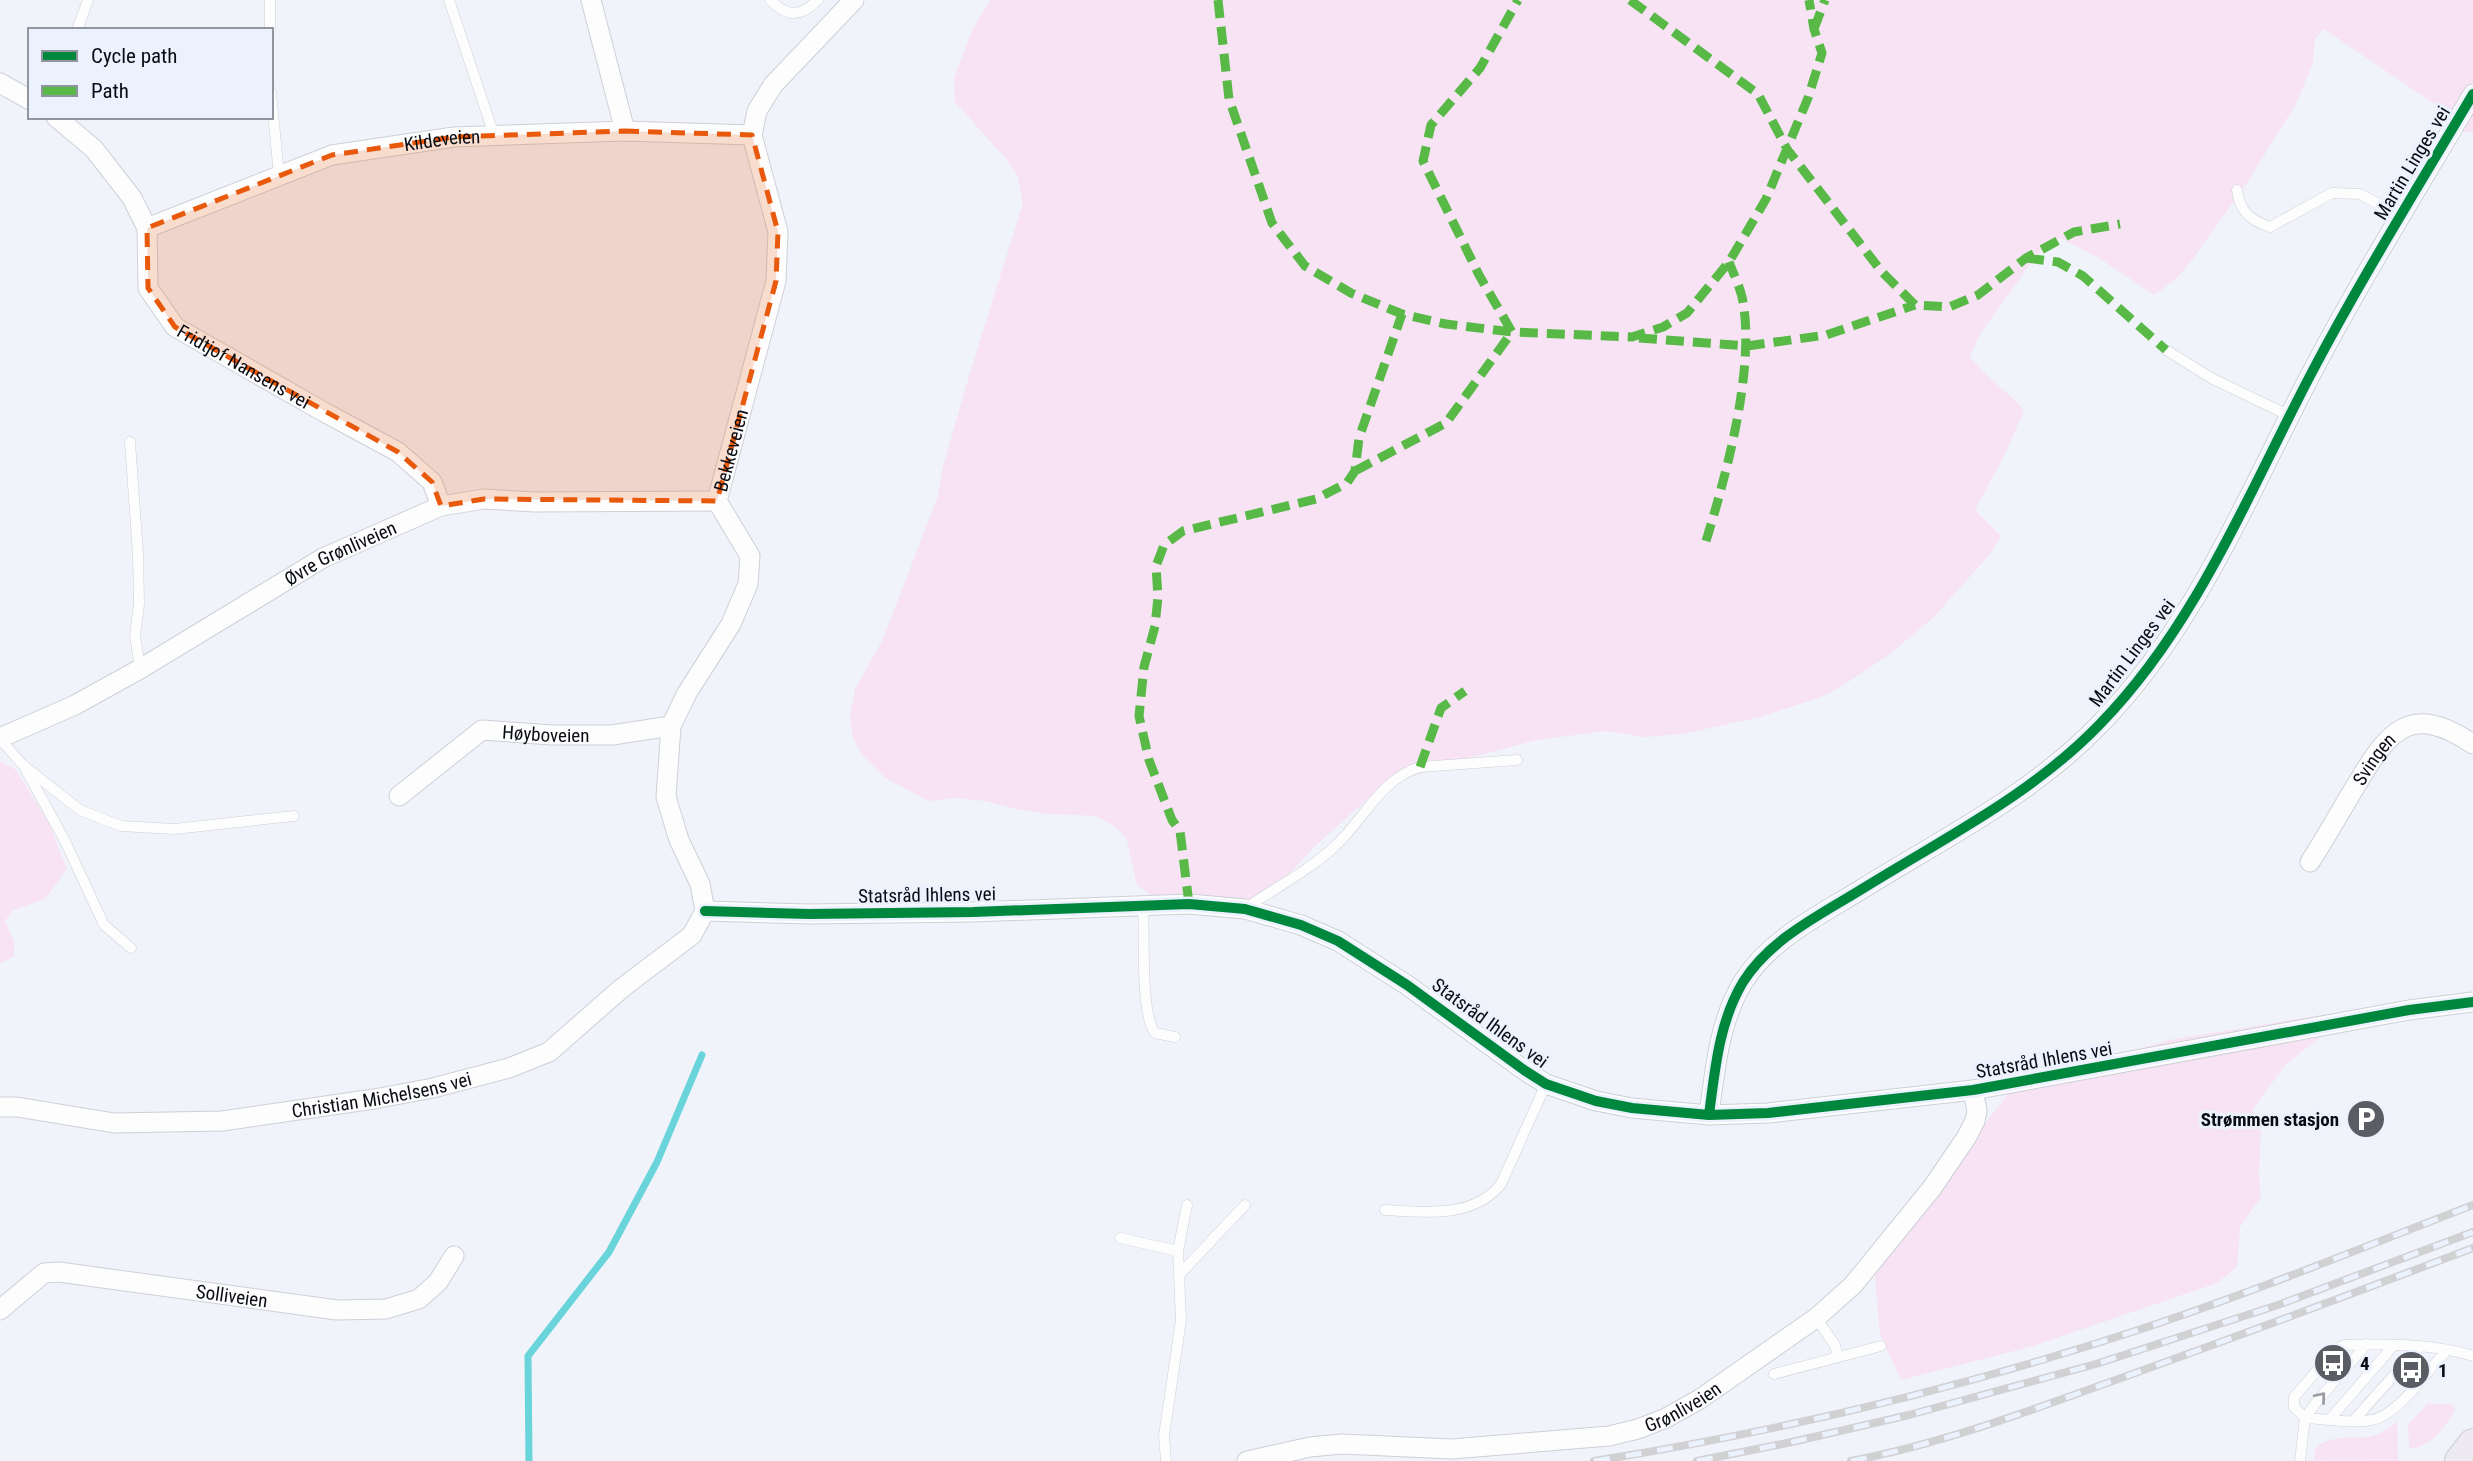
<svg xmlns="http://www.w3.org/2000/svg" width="2473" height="1461" font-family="'Roboto Condensed',sans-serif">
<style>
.green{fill:#f7e3f3}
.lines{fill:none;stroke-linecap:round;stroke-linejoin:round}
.stream{stroke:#6ad4db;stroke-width:7}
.service-casing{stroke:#cdd0d8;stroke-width:11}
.minor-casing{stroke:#cdd0d8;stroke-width:21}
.primary-casing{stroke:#cdcfd3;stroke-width:32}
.service{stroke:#fdfdfe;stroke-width:10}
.minor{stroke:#fdfdfe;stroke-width:19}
.primary{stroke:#edebf1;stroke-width:30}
.rail-casing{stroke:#d1d1d3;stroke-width:8}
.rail{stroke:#ecf1fe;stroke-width:5;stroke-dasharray:16;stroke-linecap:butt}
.quiet{stroke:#58b947;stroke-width:9;stroke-dasharray:18 9;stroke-linecap:butt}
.cycleway-casing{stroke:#ecf1fe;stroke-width:15}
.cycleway{stroke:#00873e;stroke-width:10}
.oneway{stroke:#9b9da0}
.marked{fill:#e8590c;fill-opacity:0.2;stroke:#e8590c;stroke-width:5;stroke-dasharray:14 9;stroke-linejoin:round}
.labels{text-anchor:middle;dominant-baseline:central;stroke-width:6;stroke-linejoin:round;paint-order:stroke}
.street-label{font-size:19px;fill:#090c13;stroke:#ecf1fe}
.poi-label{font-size:19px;font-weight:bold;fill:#090c13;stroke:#ecf1fe;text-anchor:start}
</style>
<rect width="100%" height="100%" fill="#f0f3fa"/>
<!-- green -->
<path class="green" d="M990,0h1483v132l-32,-1 -5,-26 -112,-76 -9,10 -2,24 -17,41 -23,37 -28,45 -56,78 -13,15 -22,16 -55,-37 -39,-20 -18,11 -14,18 -48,67 -10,22c14,21 38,35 54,54l-19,44 -30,56 26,26 -10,17 -57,64 -44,37 -48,32 -23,12 -63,20 -74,16 -37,3 -38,-6 -71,9 -67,18 -88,29 -67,60 -38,41 -22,16 -101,-7 -16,-12 -11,-48 -15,-13 -15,-8 -49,-2 -31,-5 -31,-8 -29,-3 -28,3 -44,-24 -21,-21 -10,-18 -3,-23 5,-26 28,-50 55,-143 4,-26 27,-94 54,-173 -5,-26 -11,-17 -52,-58 -1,-24 18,-48z
M0,761l16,9 33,53 18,46 -22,30 -32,11 -8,11 9,20v15l-14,8z
M2333,1013l-12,24 -35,27 -33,45 8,23 -2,42 2,23 -21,30 -3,40 -20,16 -184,63 -132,34 -21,-45 -6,-69 134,-172 41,-18 120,-36z
M2427,1404h24l4,5c-9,18 -24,37 -44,40l-2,-3 -1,-21z
M2397,1421l1,40 -84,-1 1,-11c23,-23 54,2 82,-28z"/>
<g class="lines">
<!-- stream -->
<path class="stream" d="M529,1461l-1,-105 81,-104 48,-90 45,-107"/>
<defs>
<path id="service" d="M449,0l45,135
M770,0c19,18 30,17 48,0
M77,30l11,-30
M270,30v-30
M271,92l8,83
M2237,190c3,22 13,30 33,37l62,-34 28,1 41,22
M2166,350l47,29 77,37
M130,442l8,112 1,50 -4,31 5,34
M0,739l23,26 57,45 41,16 53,3 120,-13
M26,770l39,71 39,84 27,23
M1143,906c2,28 -3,107 12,127l20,4
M1246,908c29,-20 62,-37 88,-61 30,-27 46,-68 86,-80l97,-7
M1385,1210c40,2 88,9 116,-26l45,-100
M1120,1238l58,13 3,69 -17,116 2,25
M1178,1251l9,-46
M1179,1275l66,-70
M1816,1318l19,27 3,12
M2447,1350c-19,20 -49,66 -76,70 -20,4 -45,-1 -66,-2l-11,-11v-10l40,-46 10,-6c42,-1 88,-2 129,11
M1774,1374l107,-28
M2330,1419l64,-74
M2354,1420l66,-74
M2300,1461l5,-43 13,-18 49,-56"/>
<g id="minor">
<path d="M591,0l34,131"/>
<path d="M0,83l30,17"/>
<path id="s1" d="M56,117l38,32 38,49 15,30 1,60 27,39 149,85 74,40 34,30 9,24"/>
<path id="s2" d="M147,228l185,-73 122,-18 171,-6 127,4"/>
<path id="s3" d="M0,738l75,-33 65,-36 183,-111 118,-52 43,-7 51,3 182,-1"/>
<path id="s4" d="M399,796l83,-66 70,5h60l59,-9"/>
<path id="s5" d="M2310,862c16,-25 30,-50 45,-75 33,-55 54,-86 118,-43"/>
<path d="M705,911l104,3 164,-2 216,-8 56,5 56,16 37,16 69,44 117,85 22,14 50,17 36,7 77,7 59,-2 205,-23 436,-80 64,-8"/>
<path id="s6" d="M705,911l-5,-27 -21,-44 -13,-43 5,-71 16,-33 44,-69 17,-40 2,-28 -33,-55 59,-220 2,-49 -26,-97 5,-24 16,-26 81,-85"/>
<path id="s7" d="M0,1107h17l97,16 108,-2 152,-22 59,-11 76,-20 40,-16 73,-64 70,-53 13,-24"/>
<path d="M1709,1115c6,-46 10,-93 34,-133 27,-43 77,-67 119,-93 82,-51 171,-95 238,-165 96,-98 148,-230 211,-350 50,-95 107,-187 162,-280"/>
<path id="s8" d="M0,1310l44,-37 15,-1 278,38 49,-1 33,-10 19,-17 16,-26"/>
<path id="s9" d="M1247,1461l63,-14 32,-3 110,5 157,-13 29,-7 28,-11 34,-19 116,-81 37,-33 79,-97 34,-50 9,-17 2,-10 -4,-21"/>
</g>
<path id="primary" d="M2460,1461l13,-17"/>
</defs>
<!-- service casing -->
<use href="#service" class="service-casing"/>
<!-- minor casing -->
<use href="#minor" class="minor-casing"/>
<!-- primary casing -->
<use href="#primary" class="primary-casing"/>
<!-- service -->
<use href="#service" class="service"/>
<!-- minor -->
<use href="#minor" class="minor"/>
<!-- primary -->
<use href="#primary" class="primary"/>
<defs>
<path id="rail" d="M1594,1461c183,-29 364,-72 541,-130 114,-37 226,-83 338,-126
M1697,1461l95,-19 117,-27 187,-51 182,-59 195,-73
M1851,1461c94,-18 183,-52 273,-84 117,-42 233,-85 349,-129"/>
</defs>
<!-- rail casing -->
<use href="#rail" class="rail-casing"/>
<!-- rail -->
<use href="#rail" class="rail"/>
<!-- quiet -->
<path class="quiet" d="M1218,0l11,99 43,124 33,43 46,27 51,21 44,10 66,8 120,5 31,-10 24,-14 42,-51 37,-63 42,-101 14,-45 -8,-24 -5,-29
M1630,0l128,94 29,55 95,123 33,33 34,2 29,-12 48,-37 48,-26 46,-8
M1814,29l11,-29
M2026,258l32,4 25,14 83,74
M1639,338l108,8 79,-11 89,-30
M1355,471l91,-48 66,-91 -33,-57 -56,-114 8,-36 49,-57 38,-68
M1706,541c20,-65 49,-171 37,-239 -2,-13 -9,-27 -14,-40
M1420,767l21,-59 24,-17
M1189,904l-9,-73 -8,-11 -23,-60 -10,-44 5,-49 11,-41 3,-29 -2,-31 8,-21 19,-14 133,-32 31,-16 8,-12 4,-33 43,-124"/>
<defs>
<path id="cycleway" d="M705,911l104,3 164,-2 216,-8 56,5 56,16 37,16 69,44 117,85 22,14 50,17 36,7 77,7 59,-2 205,-23 436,-80 64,-8
M1709,1115c6,-46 10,-93 34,-133 27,-43 77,-67 119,-93 82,-51 171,-95 238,-165 96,-98 148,-230 211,-350 50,-95 107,-187 162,-280"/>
</defs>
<!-- cycleway casing -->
<use href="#cycleway" class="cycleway-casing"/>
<!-- cycleway -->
<use href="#cycleway" class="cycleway"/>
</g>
<!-- one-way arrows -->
<defs><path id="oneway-chevron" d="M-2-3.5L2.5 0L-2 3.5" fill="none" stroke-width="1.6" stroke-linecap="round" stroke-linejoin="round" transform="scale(1.75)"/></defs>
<use class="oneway" href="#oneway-chevron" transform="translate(2321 1397) rotate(-50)"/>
<!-- marked area -->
<path class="marked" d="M625,131l127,4 26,97 -2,49 -59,220 -233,-2 -43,7 -9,-24 -34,-30 -223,-125 -27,-39 -1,-60 185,-73 122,-18z"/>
<!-- icons -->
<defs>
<symbol id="parking-disc" viewBox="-11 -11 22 22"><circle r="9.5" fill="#5a5d64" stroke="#ecf1fe"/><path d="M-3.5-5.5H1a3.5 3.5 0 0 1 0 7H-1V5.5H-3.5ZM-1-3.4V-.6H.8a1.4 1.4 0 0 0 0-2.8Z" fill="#fff"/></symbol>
<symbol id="bus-disc" viewBox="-11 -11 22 22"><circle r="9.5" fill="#5a5d64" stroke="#ecf1fe"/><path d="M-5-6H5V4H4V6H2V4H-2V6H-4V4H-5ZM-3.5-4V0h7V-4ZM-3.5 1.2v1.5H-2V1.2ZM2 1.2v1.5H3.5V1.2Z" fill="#fff"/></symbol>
</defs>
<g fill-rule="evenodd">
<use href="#parking-disc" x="2344" y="1097" width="44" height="44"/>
<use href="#bus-disc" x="2311" y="1341" width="44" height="44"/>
<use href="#bus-disc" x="2389" y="1348" width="44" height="44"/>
</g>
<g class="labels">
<!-- street labels -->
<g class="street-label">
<text stroke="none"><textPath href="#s2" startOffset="310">Kildeveien</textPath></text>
<text transform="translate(2412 163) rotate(-59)">Martin Linges vei</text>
<text stroke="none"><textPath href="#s1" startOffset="332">Fridtjof Nansens vei</textPath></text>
<text stroke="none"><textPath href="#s6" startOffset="499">Bekkeveien</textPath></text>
<text stroke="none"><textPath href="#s3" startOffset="388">Øvre Grønliveien</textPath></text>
<text transform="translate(2132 653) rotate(-53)">Martin Linges vei</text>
<text stroke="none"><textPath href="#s4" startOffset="170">Høyboveien</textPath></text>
<text stroke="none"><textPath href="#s5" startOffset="121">Svingen</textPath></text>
<text transform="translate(927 895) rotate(-1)">Statsråd Ihlens vei</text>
<text transform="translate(1490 1023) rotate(36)">Statsråd Ihlens vei</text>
<text transform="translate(2044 1060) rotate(-10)">Statsråd Ihlens vei</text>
<text stroke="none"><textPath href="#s7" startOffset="385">Christian Michelsens vei</textPath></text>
<text stroke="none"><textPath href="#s8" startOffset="247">Solliveien</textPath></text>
<text stroke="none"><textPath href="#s9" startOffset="444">Grønliveien</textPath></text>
</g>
<!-- poi labels -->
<g class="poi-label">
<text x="2339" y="1119" text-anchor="end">Strømmen stasjon</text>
<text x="2360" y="1363">4</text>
<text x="2438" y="1370">1</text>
</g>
</g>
<!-- legend -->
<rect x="28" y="28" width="245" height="91" fill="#ecf1fe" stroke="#9195a0" stroke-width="2"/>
<rect x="42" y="51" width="35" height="10" fill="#00873e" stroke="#9195a0" stroke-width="2"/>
<text x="91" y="63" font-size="21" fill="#090c13">Cycle path</text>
<rect x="42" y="86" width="35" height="10" fill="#58b947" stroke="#9195a0" stroke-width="2"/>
<text x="91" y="98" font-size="21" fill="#090c13">Path</text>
</svg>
